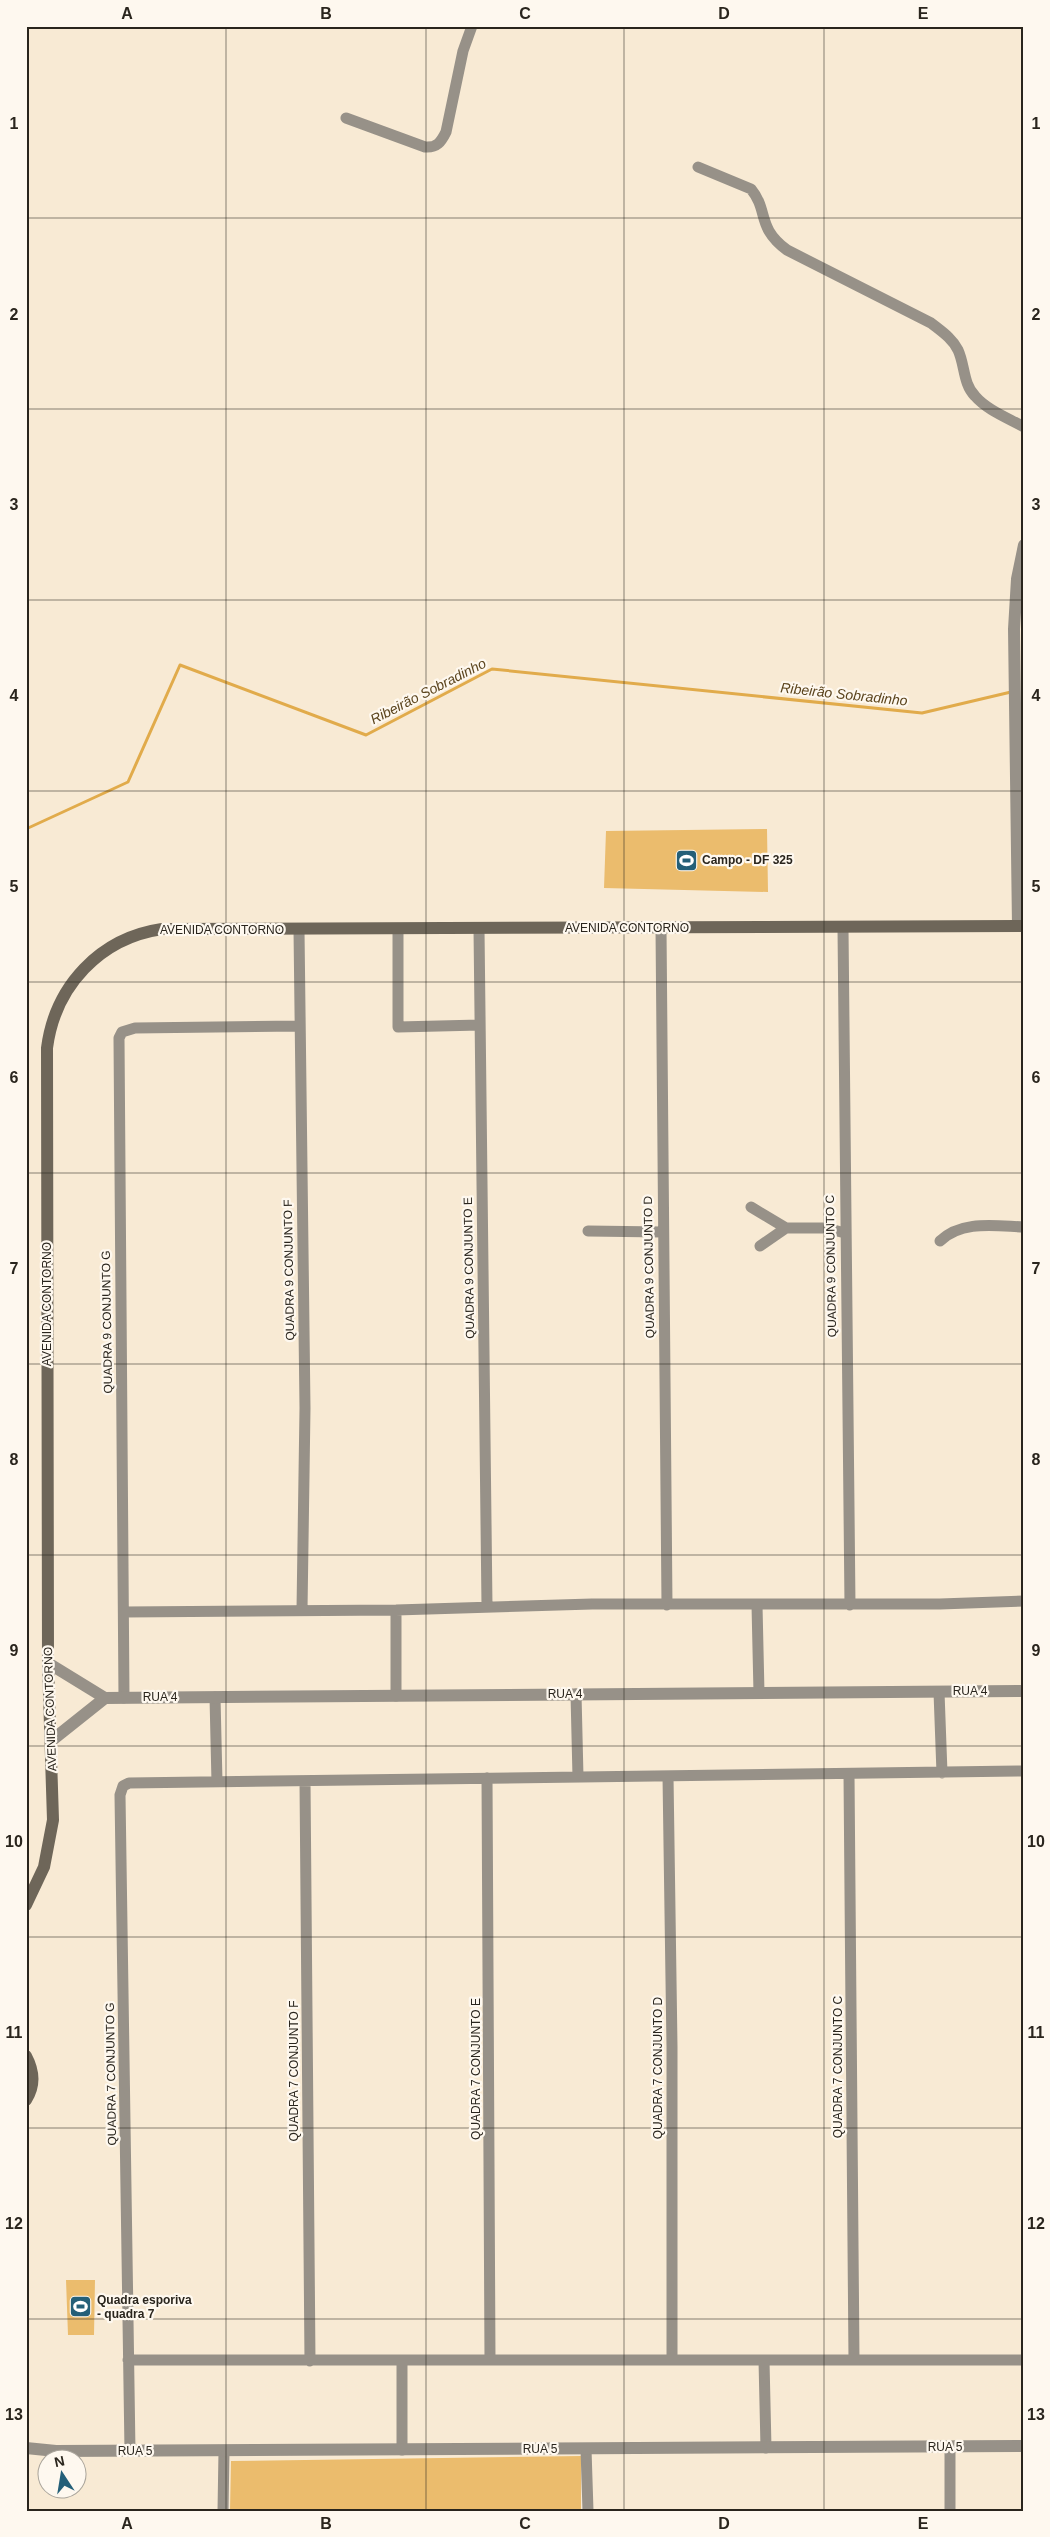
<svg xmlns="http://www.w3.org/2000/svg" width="1050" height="2537" font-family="Arial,sans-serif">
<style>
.green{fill:#ebbc6d}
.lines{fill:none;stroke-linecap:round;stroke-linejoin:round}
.stream{stroke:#e1ab4b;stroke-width:3}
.minor{stroke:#979188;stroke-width:11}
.tertiary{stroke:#979188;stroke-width:12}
.secondary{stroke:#6e6659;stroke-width:12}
.grid{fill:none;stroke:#2a251d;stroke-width:1;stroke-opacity:0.55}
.labels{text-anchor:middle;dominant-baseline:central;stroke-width:4.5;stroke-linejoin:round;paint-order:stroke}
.poi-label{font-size:12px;font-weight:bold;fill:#2a251d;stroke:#fef8ef;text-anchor:start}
.street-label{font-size:12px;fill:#2a251d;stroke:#fef8ef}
.water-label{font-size:14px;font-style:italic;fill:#5c451e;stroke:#fef8ef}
.neatline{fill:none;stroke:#2a251d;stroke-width:2}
.grid-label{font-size:16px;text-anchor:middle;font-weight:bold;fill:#2a251d}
</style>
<rect width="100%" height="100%" fill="#f8ead4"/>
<!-- green -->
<path class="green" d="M767,829l1,63 -164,-4 2,-57z
M66,2280h29l-1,55h-26z
M581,2456v55h-351l1,-50z"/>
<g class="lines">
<!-- stream -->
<path class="stream" d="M26,829l102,-47 52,-117 186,70 126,-66 430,44 89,-21"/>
<!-- minor -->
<path class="minor" d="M346,118l79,29c12,1 16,-5 21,-15l17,-81 9,-25
M698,167l53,22c18,22 5,38 36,61l144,73c10,8 21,15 27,27 7,15 5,34 17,46 12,14 33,22 49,31
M661,928l6,677
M843,928l7,677
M398,929v98l82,-2
M479,929l8,677
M299,930l6,478 -3,202
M751,1207l35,21h40l19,5
M588,1231l74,1
M940,1241c22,-21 55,-15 84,-14
M760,1246l26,-18
M757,1605l2,88
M125,1612l271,-2 196,-6h348l84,-3
M939,1692l3,81
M576,1694l2,83
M396,1696v-86
M215,1697l2,85
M124,1698l-5,-660 3,-6 13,-4 164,-2
M849,1774l5,586
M668,1776l4,271v313
M487,1778l3,582
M305,1781l5,580
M128,2360h896
M764,2360l2,88
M402,2361v89
M586,2449l2,62
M130,2451l-10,-656 3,-9 6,-3 895,-12
M223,2511l1,-60
M950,2511v-64"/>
<!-- tertiary -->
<path class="tertiary" d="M1018,926l-4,-297 3,-50 7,-34
M48,1663l57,35 919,-7
M51,1741l54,-43
M26,2448l30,3 968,-5"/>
<!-- secondary -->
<path class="secondary" d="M26,1905l18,-38 9,-47 -5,-157 -1,-615c8,-62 53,-110 115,-119l862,-3
M26,2056c8,15 9,30 0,44"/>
</g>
<!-- grid -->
<path class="grid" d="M226,26v2485M426,26v2485M624,26v2485M824,26v2485M26,218h998M26,409h998M26,600h998M26,791h998M26,982h998M26,1173h998M26,1364h998M26,1555h998M26,1746h998M26,1937h998M26,2128h998M26,2319h998"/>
<!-- icons -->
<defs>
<symbol id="stadium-square" viewBox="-11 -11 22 22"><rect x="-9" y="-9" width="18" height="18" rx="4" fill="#245f78" stroke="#fef8ef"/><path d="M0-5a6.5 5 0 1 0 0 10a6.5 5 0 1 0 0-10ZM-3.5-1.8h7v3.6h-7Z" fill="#fff"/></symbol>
</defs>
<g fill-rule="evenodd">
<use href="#stadium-square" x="674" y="848" width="25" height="25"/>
<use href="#stadium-square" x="68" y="2294" width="25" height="25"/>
</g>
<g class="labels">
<!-- poi labels -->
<g class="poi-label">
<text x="702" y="860">Campo - DF 325</text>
<text x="97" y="2300">Quadra esporiva<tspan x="97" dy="14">- quadra 7</tspan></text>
</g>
<!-- street labels -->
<g class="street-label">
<text x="627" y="928">AVENIDA CONTORNO</text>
<text x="222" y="930">AVENIDA CONTORNO</text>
<text transform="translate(831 1266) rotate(-91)">QUADRA 9 CONJUNTO C</text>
<text transform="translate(649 1267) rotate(-91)">QUADRA 9 CONJUNTO D</text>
<text transform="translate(469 1268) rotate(-91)">QUADRA 9 CONJUNTO E</text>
<text transform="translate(289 1270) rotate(-91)">QUADRA 9 CONJUNTO F</text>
<text transform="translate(47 1304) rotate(-90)">AVENIDA CONTORNO</text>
<text transform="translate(107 1322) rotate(-91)">QUADRA 9 CONJUNTO G</text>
<text x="970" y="1691">RUA 4</text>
<text x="565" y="1694">RUA 4</text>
<text x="160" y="1697">RUA 4</text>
<text transform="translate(50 1709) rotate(-92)">AVENIDA CONTORNO</text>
<text transform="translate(838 2067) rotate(-90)">QUADRA 7 CONJUNTO C</text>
<text transform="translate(658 2068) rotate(-90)">QUADRA 7 CONJUNTO D</text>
<text transform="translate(476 2069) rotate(-90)">QUADRA 7 CONJUNTO E</text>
<text transform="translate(294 2071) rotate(-90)">QUADRA 7 CONJUNTO F</text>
<text transform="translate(111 2074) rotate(-91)">QUADRA 7 CONJUNTO G</text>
<text x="945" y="2447">RUA 5</text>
<text x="540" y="2449">RUA 5</text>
<text x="135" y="2451">RUA 5</text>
</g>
<!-- water labels -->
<g class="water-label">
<text transform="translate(428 691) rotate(-27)">Ribeirão Sobradinho</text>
<text transform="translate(844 694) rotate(6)">Ribeirão Sobradinho</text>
</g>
</g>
<!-- border -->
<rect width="1050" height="2537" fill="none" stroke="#fef8ef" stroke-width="55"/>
<!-- north arrow -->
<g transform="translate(62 2474) rotate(348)"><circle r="24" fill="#fef8ef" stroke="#a9a49b"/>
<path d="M0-4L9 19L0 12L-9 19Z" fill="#245f78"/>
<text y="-8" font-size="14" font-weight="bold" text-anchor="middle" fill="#2a251d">N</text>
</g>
<rect x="28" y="28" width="994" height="2482" class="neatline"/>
<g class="grid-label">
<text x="127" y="19">A</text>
<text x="326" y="19">B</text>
<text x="525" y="19">C</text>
<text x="724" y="19">D</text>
<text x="923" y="19">E</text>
<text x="14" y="129">1</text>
<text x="1036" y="129">1</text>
<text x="14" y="320">2</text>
<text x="1036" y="320">2</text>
<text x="14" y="510">3</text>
<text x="1036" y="510">3</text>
<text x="14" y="701">4</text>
<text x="1036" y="701">4</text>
<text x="14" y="892">5</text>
<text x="1036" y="892">5</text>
<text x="14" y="1083">6</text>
<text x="1036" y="1083">6</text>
<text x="14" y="1274">7</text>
<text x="1036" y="1274">7</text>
<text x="14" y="1465">8</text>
<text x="1036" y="1465">8</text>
<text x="14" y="1656">9</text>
<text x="1036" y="1656">9</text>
<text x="14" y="1847">10</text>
<text x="1036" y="1847">10</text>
<text x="14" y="2038">11</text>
<text x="1036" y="2038">11</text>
<text x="14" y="2229">12</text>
<text x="1036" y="2229">12</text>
<text x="14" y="2420">13</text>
<text x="1036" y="2420">13</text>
<text x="127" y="2529">A</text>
<text x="326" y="2529">B</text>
<text x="525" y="2529">C</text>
<text x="724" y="2529">D</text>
<text x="923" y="2529">E</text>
</g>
</svg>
